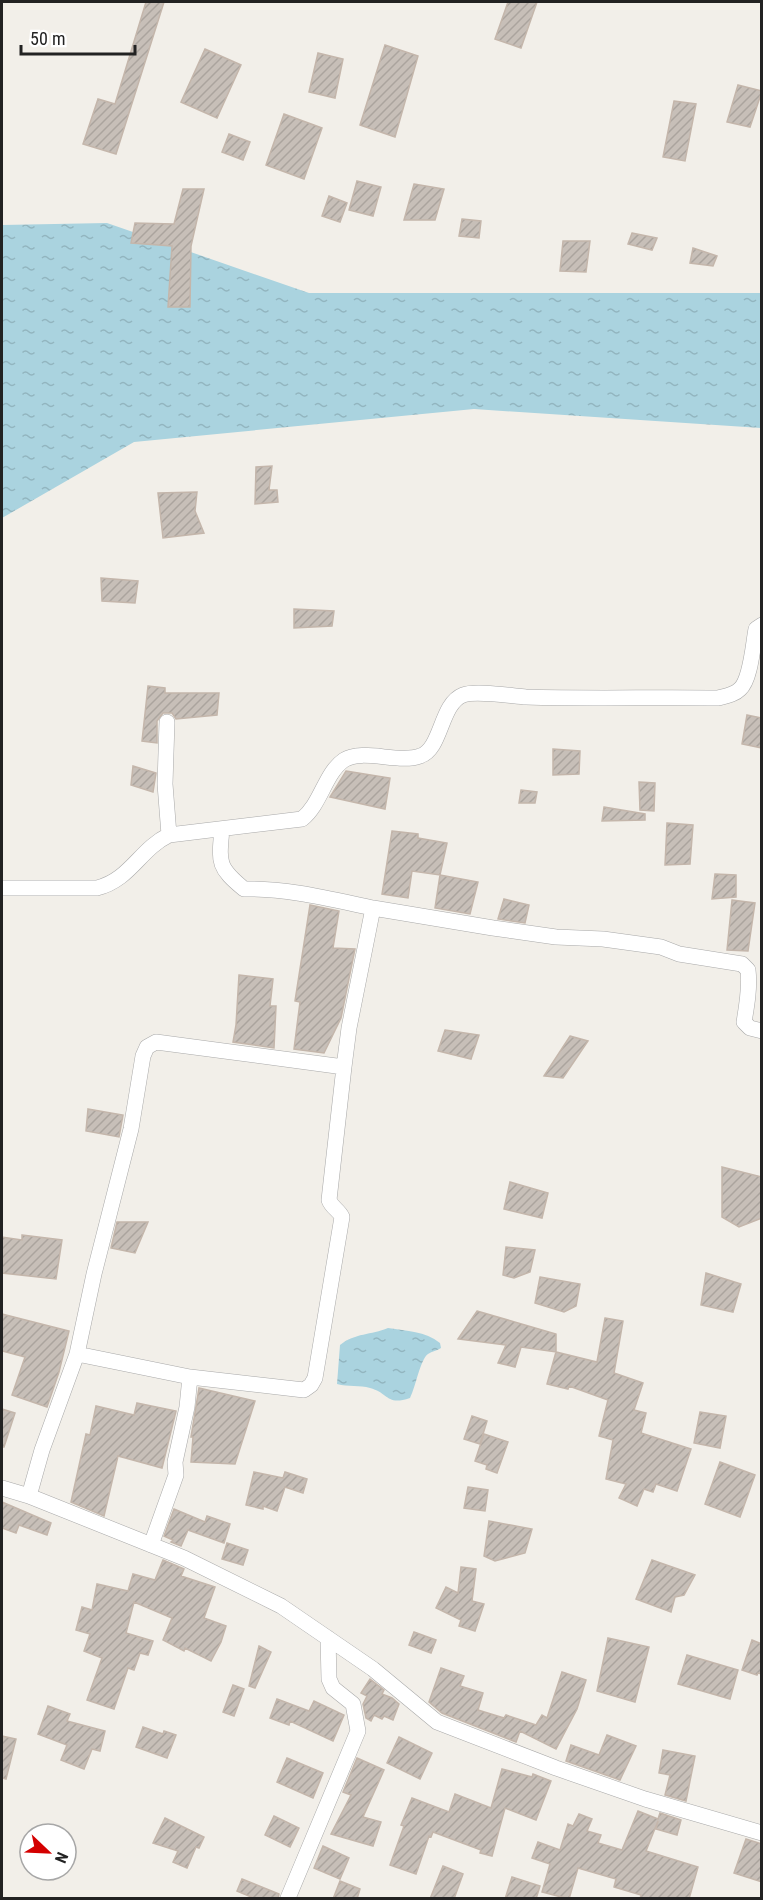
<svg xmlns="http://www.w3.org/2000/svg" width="763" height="1900" font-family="'Roboto Condensed',sans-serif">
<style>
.water{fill:url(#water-ripples)}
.building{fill:url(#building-hatch);stroke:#c4b6ab;stroke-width:1.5}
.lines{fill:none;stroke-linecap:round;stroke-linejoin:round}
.street-casing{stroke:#a9a9a9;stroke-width:16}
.street{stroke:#fff;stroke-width:15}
</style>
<defs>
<pattern id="water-ripples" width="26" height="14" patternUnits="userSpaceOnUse" patternTransform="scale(1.5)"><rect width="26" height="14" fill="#aad3df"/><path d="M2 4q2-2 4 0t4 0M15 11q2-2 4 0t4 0" fill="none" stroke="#92b5bf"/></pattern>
<pattern id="building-hatch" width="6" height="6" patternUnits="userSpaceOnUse" patternTransform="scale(1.5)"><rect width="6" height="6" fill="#c7bfb8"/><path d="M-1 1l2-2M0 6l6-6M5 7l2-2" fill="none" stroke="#aba49e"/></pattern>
</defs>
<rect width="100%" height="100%" fill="#f2efe9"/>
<!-- water -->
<path class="water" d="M107,223l202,70h452v135l-287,-19 -340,33 -132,76v-293z
M388,1328c19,3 37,3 52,15l1,5c-4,3 -9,3 -13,6 -8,6 -12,32 -18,44 -24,8 -21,-5 -40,-10 -10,-3 -22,-1 -33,-4l3,-39c15,-12 31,-10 48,-17z"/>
<!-- building -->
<path class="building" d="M146,2h18l-48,152 -33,-10 15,-45 17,5z
M508,2h29l-16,46 -26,-9z
M385,45l33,11 -23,81 -35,-12z
M205,49l36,16 -24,53 -36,-16z
M318,53l25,6 -8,39 -26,-6z
M738,85l24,6 -12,36 -23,-5z
M674,101l22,3 -11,57 -22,-4z
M284,114l38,14 -18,51 -38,-14z
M229,134l21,8 -7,18 -21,-8z
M357,181l24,6 -8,29 -24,-6z
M414,184l30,5 -9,31h-31z
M183,189h21l-13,57 -1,61h-22l4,-61 -41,-3 4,-20 39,1z
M329,196l18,7 -7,19 -18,-6z
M462,219l19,2 -2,17 -20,-2z
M632,233l25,5 -5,12 -24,-6z
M563,241h27l-4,31 -26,-1z
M693,248l24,8 -4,10 -23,-3z
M272,466l-3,24h8l1,12 -23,2 1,-37z
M197,492l-2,19 9,22 -41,5 -5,-45z
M101,578l37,3 -3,22 -33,-2z
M294,609l40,2 -2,15 -38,2z
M148,686l17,2v5h54l-2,22 -41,4 -4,-6h-9l-6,8v22l-15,-2z
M747,715l15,3v30l-20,-4z
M553,749l27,2 -1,23 -26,1z
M133,766l23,7 -3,19 -22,-7z
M346,771l44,7 -5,31 -55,-12z
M639,782l16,1 -1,28 -14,-1z
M521,790l16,2 -2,11h-16z
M604,807l41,7v6l-43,1z
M667,823l26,2 -3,39 -25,1z
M392,831l26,3v4l29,5 -7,32 -28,-4 -4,27 -26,-4z
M715,874l21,1v22l-24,2z
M440,875l38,7 -8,32 -35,-6z
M504,899l25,6 -4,18 -27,-4z
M732,900l23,3 -7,48 -21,-1z
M310,905l29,6 -6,37 22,1 -14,69 -17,35 -30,-4 6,-47 -5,-1z
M239,975l34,4 -3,27h6l-2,42 -41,-6 3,-17z
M445,1030l34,5 -8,24 -33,-8z
M570,1036l18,5 -25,37 -19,-2z
M88,1109l35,6 -4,22 -33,-6z
M722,1167l40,10v41l-23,9 -17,-10z
M510,1182l38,11 -6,25 -38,-9z
M117,1222h31l-13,31 -24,-5z
M22,1235l40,5 -6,39 -54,-6v-36l20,3z
M506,1247l29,3 -5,22 -16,6 -11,-3z
M706,1273l35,11 -8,28 -32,-7z
M540,1277l40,7 -4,22 -12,6 -29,-9z
M477,1311l79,23v18l-35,-5 -6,20 -17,-4 8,-18 -48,-6z
M2,1314l67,17 -10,41 -12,35 -35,-12 13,-38 -23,-6z
M605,1318l18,3 -9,52 29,10 -9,27 12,3 -5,20 50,16 -14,42 -21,-7 -3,8 -9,-3 -7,17 -18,-8 7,-14 -20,-5 7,-39 -14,-4 9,-36 -39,-14 -1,3 -21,-5 9,-32 41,10z
M199,1388l56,13 -20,63 -44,-2 2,-25h-2z
M137,1403l39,8 -14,57 -44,-12 -14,60 -33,-14 15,-68 4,1 6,-29 38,9z
M2,1409l13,4 -11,34h-2z
M700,1412l26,4 -6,32 -26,-5z
M472,1416l15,5 -7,23 -16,-5z
M484,1434l24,8 -11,31 -11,-4 1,-4 -12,-4z
M720,1462l35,13 -15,42 -35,-13z
M254,1472l29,6 2,-6 22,7 -4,14 -18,-6 -8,24 -14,-5v3l-17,-4z
M468,1487l20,3 -3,21 -21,-3z
M2,1502l49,21 -4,12 -28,-10 -3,8 -14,-5z
M174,1509l31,13 2,-6 23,8 -6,19 -36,-13 -7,16 -10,-4 2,-2 -9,-4z
M489,1521l43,8 -7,24 -30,8 -11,-5z
M227,1543l21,7 -5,15 -21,-6z
M163,1560l21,9 -3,7 34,11 -11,31 22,8 -5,16 -10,19 -26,-13 -1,3 -21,-11 9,-22 -38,-16 -8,31 27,8 -5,14 -8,-2 -6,17 -6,-2 -14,41 -27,-9 15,-42 -18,-7 6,-17 -14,-4 6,-23 10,3 5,-26 31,7 5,-17 22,6z
M652,1560l43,15 -11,20 -9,2 -4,15 -35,-13z
M461,1567l15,2 -4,32 12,3 -9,27 -16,-5 2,-6 -25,-12 10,-21 12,6z
M414,1632l22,8 -5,13 -22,-8z
M608,1638l41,9 -14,55 -38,-11z
M752,1640l10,4v30l-4,-1 -1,2 -15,-5z
M259,1646l12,6 -16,36 -6,-2z
M687,1655l51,15 -8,29 -52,-15z
M441,1668l23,8 -4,10 23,7 -5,17 26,8 2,-3 30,10 6,-10 5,3 15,-46 24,8 -9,29 -21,40 -36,-18 -4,11 -74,-29 -13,-11z
M370,1679l14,11 -2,4 10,4 7,6 -6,16 -9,-4 -2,3 -8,-4 -3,6 -5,-3 -3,-14 4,-8 -6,-3z
M233,1685l11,4 -10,27 -11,-4z
M277,1699l32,12 5,-10 30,14 -11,26 -43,-20 -1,4 -19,-7z
M48,1706l22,8 -3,7 38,10 -5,20 -8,-2 -8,20 -23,-9 6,-15 -29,-11z
M143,1727l20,7 1,-3 12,4 -9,23 -31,-11z
M607,1735l29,11 -16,34 -54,-19 5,-16 28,10z
M2,1736l14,3 -10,40 -4,-1z
M399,1737l33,16 -12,26 -33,-16z
M663,1750l32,6 -9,45 -21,-6 5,-20 -11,-2z
M287,1758l36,15 -10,25 -36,-16z
M357,1758l27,12 -21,47 18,5 -8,24 -42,-12 20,-39 -8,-3z
M502,1769l30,8 1,-3 18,7 -15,39 -31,-12 -13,48 -12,-3 1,-3 -48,-18 -2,5 -2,-1 -13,38 -26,-9 14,-39 -3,-1 11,-27 37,14 6,-18 36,14z
M638,1811l20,8 2,-6 21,7 -4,15 -21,-6 2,-8 -12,30 52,16 -9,32h-49l1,-4 -27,-8 2,-8 -38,-11 -9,31 -27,-7 8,-28 -18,-6 6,-16 22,8 8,-26 5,2 6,-12 13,5 -5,12 14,4 -3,8 24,7z
M274,1816l25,12 -9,19 -25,-12z
M165,1818l39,19 -5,11 -3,-1 -9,21 -14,-6 5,-11 -25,-8z
M746,1839l16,5v38l-28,-9z
M323,1846l26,12 -9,21 -26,-11z
M443,1866l20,8 -9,25h-24z
M512,1877l28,9 -4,13h-31z
M242,1879l37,15 -1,5h-22l-19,-8z
M340,1881l20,8 -3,10h-24z"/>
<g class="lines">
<defs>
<path id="street" d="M167,722l-2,62 4,51
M222,829c-3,33 -5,38 22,60 43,-1 86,10 129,19
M2,888h95c33,-8 43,-39 72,-53l133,-16c19,-15 23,-46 42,-59 18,-12 55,4 76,-4 22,-7 20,-52 43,-61 12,-5 49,1 63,2 64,2 128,0 192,1 8,-2 16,-3 22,-9 11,-10 13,-45 16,-60l6,-4
M77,1354l113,23 114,13 7,-5 4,-7 27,-161c-3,-7 -10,-9 -13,-17l15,-133
M2,1488l27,8 13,-46 35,-96 17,-80 37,-145 12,-73 4,-9 9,-5 188,25 5,-39 24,-120 120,20 63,9 47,2 58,8 18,7 63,10 6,6c2,17 -1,35 -4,52l6,6 12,3
M29,1496l155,62 97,48 92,63 64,53 119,46 89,31 117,34
M151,1545l25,-70 -1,-13 12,-55 3,-30
M288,1898l70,-167 -5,-27 -20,-16 -4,-9 -1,-41"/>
</defs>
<!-- street casing -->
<use href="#street" class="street-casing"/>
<!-- street -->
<use href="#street" class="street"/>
</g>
<!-- border -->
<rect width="763" height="1900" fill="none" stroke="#222222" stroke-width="6"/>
<!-- north arrow -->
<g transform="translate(48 1852) rotate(113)"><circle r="28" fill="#ffffff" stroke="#a7a7a7" stroke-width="1.5"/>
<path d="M0-4.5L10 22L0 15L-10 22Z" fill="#d40000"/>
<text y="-9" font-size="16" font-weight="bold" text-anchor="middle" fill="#222222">N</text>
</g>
<!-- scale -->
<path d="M21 45v9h114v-9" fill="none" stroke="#222222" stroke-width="3"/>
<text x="30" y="45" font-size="18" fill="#222222" stroke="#ffffff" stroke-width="4.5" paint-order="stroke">50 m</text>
</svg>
